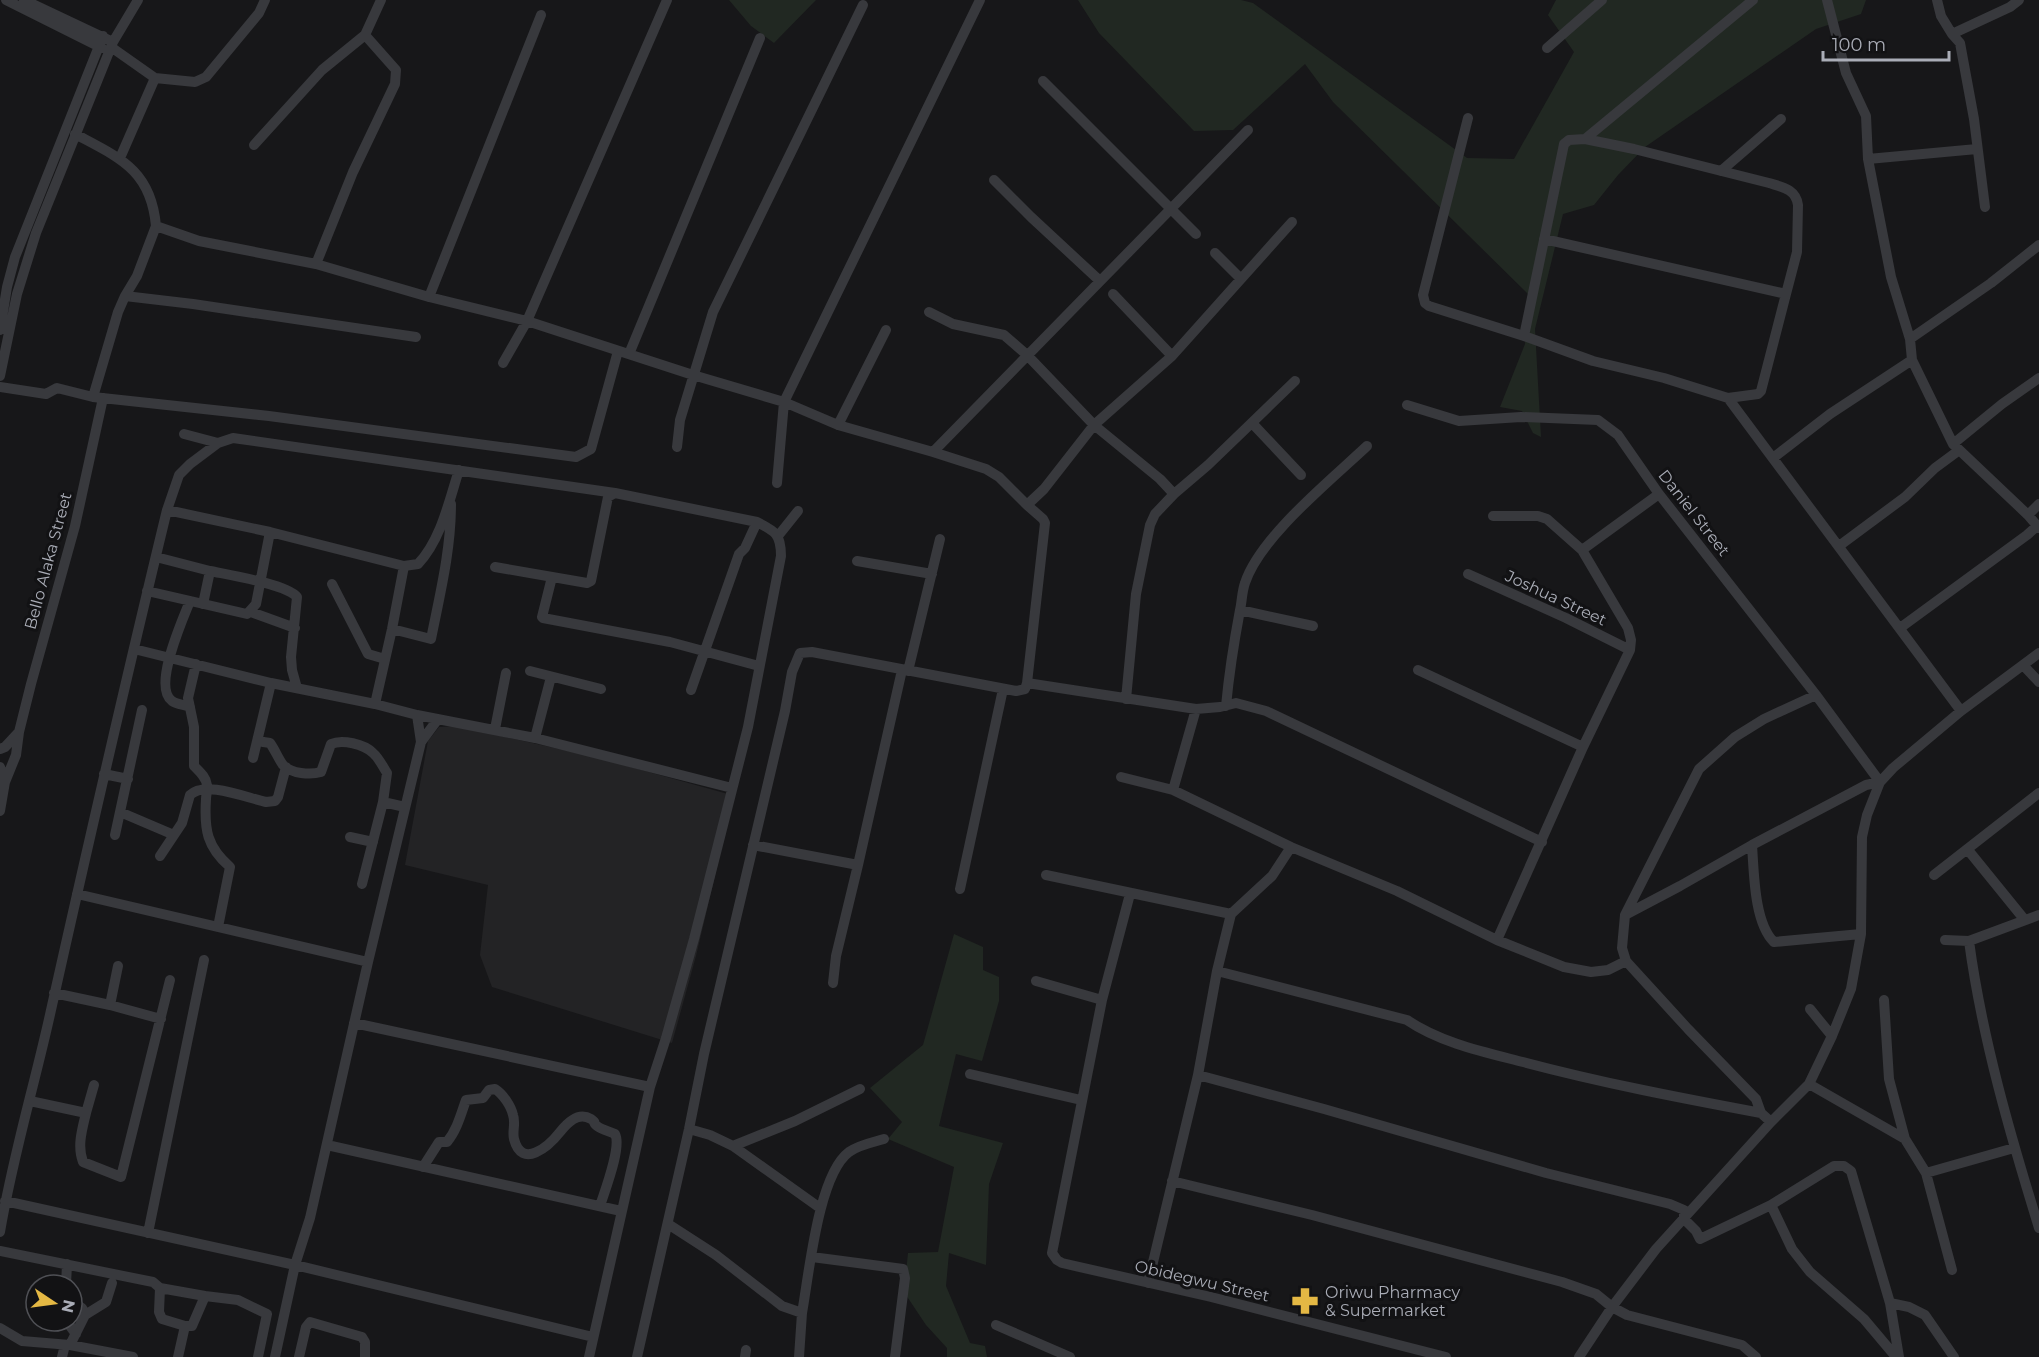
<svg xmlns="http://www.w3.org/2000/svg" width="2039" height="1357" font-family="Montserrat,sans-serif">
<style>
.built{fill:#232325}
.green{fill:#212822}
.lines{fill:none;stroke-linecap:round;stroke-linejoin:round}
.minor{stroke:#38393d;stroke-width:10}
.labels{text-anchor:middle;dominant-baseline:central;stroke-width:6;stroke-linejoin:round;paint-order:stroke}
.street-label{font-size:16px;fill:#aaadb7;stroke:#121214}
.poi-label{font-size:16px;fill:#aaadb7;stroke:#121214;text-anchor:start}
</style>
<rect width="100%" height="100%" fill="#171719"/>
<!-- built -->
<path class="built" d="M457,726l138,31 133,37 3,14 -35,148 -24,87 -180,-56 -12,-32 8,-70 -83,-20 23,-124 11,-14z"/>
<!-- green -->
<path class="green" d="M729,0h87l-42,43 -23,-17z
M1078,0h163l12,3 214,155 47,1 60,-107 -26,-37 8,-15h310l-5,14 -45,15 -171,118 -27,28 -24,30 -31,9 -28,115 6,108 -8,-4 -11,-22 -22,-4 25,-63 3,-50 -195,-192 -28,-38 -72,66 -39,1 -95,-98z
M954,934l29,13v23l16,7v24l-17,60 -26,-7 -17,72 64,17 -14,41 -3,81 -37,-12 -3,33 24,57 15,3 2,11h-40v-9l-21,-23 -22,-33 4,-39 30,-1 16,-85 -66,-28 14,-17 -32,-34 53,-43z"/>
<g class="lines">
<!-- minor -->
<path class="minor" d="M6,0l96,48
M1827,0l19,73 20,43 2,43 23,118 19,62 2,21 41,84 75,71 11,13
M1937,0l4,16 11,18
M113,42l25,-42
M111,47l44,31 -35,80
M1547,48l55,-48
M155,78l40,4 11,-5 53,-64 6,-13
M1043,81l153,153
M1468,118l-45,177 2,8 4,3 95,30 69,25 71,17 64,20 30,-4 3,-3 25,-97 -242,-55
M75,134c45,24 76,36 81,92l43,15 117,23 113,33 98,24 166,54 91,27 54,23 95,27 53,17 13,8 28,28
M1585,139l168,-139
M254,145l68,-75 43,-35 16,-35
M1868,159l109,-10
M1721,171l60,-52
M994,180l37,37 69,64
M1985,207l-11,-88 -14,-76 -8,-9 58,-27 9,-7
M1215,253l26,26
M316,264l37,-92 42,-88 1,-14 -31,-35
M1113,294l59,62
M125,296l12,-20 19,-50
M429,297l112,-282
M929,312l24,12 51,11 23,20 67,70 66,54 14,15 -19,20 -5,11 -14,69 -10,105
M0,330l7,-43 8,-30 88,-221
M1524,336l39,-187 1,-5 5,-4 16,-1 49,10 135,34c13,4 27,6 29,22l-1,47 -11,42
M1910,339l81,-56 48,-38
M629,354l131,-316
M503,363l24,-42 140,-321
M0,376l17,-82 19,-61 77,-191 -89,-42
M0,387l46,7 11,-6 36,9 176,19 307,41 15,-8 27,-98
M93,397l25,-85 7,-16 68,8 223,33
M1728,398l233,313
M1407,405l52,16 62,-4 77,3 20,15 41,59 157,201 64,87 -14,3 -114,60 -72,41 -55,29
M1252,423l49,52
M838,425l48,-95
M184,434l34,9
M1953,444l49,-40 37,-26
M677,447l3,-27 33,-108 150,-307
M933,452l315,-322
M1773,458l57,-44 82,-54
M777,483l7,-81 196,-402
M1174,494l34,-29 87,-84
M167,510l103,22 134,34
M2028,515l11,-11
M1493,516h45l9,3 35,31 77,-56
M778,536l20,-25
M1839,546l66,-49 30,-29 23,-17
M156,557l54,14 -7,33
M857,561l75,13
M495,567l92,16 4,-2 17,-84 7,-4 142,29c18,9 24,12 24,34l-33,171 -54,212 -28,99 -16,49 -61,270
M210,571c19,4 76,13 87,26l-6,60 1,13 5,18
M1468,574l98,44 64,32
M552,577l-10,40 1,1 127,24 89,24
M332,584l36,70 17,5
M147,591l100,23 9,-10 14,-72
M190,601c-7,18 -38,86 -18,100 4,3 13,4 18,6
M1240,610l73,16
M251,612l44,16
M1900,628l127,-93 10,-9
M392,629l39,10c9,-45 20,-89 20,-135
M134,649l137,34 104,21 42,11 118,23 197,50
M196,664l-8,34 6,29v39c6,6 12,11 13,19 1,5 -1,9 -1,14 -2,31 1,48 24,68l-12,60
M2023,665l16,17
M1418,670l165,77
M530,671l71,18
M908,671l32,-132
M1027,683l18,-160 -2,-4 -16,-14 17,-16 50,-64 78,-69 120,-134
M691,690l48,-136 6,-6 12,-26
M375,704l17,-75 12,-63 14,-2c23,-24 31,-63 41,-94
M1226,706c3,-32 8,-64 14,-96 2,-9 2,-19 5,-27 15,-46 86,-103 122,-137
M417,715l4,27
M495,729l11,-56
M535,738l16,-61
M257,741l13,2c5,7 8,15 13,22 8,9 28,10 38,7l10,-28c11,-5 33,0 42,9 6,5 10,14 14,20l-4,29 -21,82
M0,749l5,-2 14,-15
M253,758l18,-75
M0,767l5,15 -5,29
M104,774l24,5
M1121,777l52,13 118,57 106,44 100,49 67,27 27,5 17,-2 18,-9
M5,782l11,-27 3,-23 12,-48 44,-158 28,-128
M1173,790l23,-81
M383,802l22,5
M120,812l54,23
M115,835l27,-125
M350,837l23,5
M753,845l105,20
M1752,845c2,27 2,78 22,97l87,-8
M1968,850l56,69
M160,856l22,-33 8,-28c15,-15 57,3 76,7l9,-1 3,-4 8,-30
M1046,875l185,39
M1934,875l105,-82
M960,889l43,-200
M77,894l291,68
M1130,894l-28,106 -50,253 5,7 5,3 149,34 235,60
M1497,940l86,-193 47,-97 1,-10 -3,-12 -46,-78
M1945,940l24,1 70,-26
M1969,941c13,97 41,193 70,287
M1217,971l190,49c34,23 77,32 116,42 79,21 158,36 238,51
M1036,981l66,19
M833,983l3,-27 22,-91 44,-195
M54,993l56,12 8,-39
M1884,1000l5,79 16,60
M110,1005l51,14
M1810,1009l22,27
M354,1023l296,64
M970,1074l111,26
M1198,1075l126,34 222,64 124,31 14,6v9l12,12 4,8 71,-34 21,44 18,23 54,47 32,38
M1809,1084l96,55 21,34 88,-25
M30,1101l56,12 8,-28
M86,1113c-4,17 -9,33 -3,49l38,15 49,-197
M1771,1122l-10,-9 -5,-14 -68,-70 -62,-68 -4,-13 3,-33 74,-146 36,-32 29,-18 52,-24
M689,1129l21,6 23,11 87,62
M327,1145l294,66
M733,1146l62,-25 65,-32
M423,1167l16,-25h8c10,-12 14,-28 19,-42l17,-2 6,-8 6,-1c8,5 16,17 18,26 3,8 -1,16 1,24 8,31 35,7 46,-7 7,-9 18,-21 31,-13 7,5 0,2 6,7 5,4 12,5 18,8 7,13 -10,56 -15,72
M1926,1173l26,97
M1172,1181l140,34 250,67 34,12 16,13 15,8 115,30 14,12
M5,1201l290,64 298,72
M1771,1205l63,-39h10l7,5 39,132 9,54
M668,1224l48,31 66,51 20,7 -3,44
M0,1232c12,-72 33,-142 49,-213 38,-170 77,-340 118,-509l12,-35 11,-11 28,-21 15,-5 382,55
M148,1233l56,-273
M0,1251l153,31 7,6 -1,24 3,7 23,7 -7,31
M812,1257l91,12 2,9 -10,79
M1148,1283l50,-208 19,-104 14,-57 41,-38 19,-29
M66,1285l1,-21
M160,1288l45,8
M1890,1303l19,4 16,8 29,42
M802,1313c7,-38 16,-138 47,-161 9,-7 25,-10 35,-13
M85,1315l21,-13 6,-19
M69,1321l1,5 6,8
M996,1325l74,32
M185,1326h7l13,-30 33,4 29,14 -9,43
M0,1328l22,13 48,4 63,12
M70,1345l15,-30 -3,-7 -10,-7
M62,1357l3,-12
M275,1357l20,-92 15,-47 58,-256 53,-220 17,-23
M299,1357l7,-30 4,-5 52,15 3,5v15
M637,1357l52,-228 15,-75 81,-343 7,-39 8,-19 12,-1 204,39 9,-2 2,-6 169,26 24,-2 16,-4 30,8 276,131
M745,1357l1,-7
M1579,1357l33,-50 44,-58 115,-127 38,-38 23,-48 19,-47 10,-55 1,-97 5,-22 13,-33 13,-14 68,-57 78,-58"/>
</g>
<!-- icons -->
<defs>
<symbol id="pharmacy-bare" viewBox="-9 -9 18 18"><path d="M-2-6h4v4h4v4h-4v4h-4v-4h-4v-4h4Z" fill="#e4b844" stroke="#121214" stroke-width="2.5" paint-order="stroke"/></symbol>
</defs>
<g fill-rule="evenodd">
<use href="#pharmacy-bare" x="1286" y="1282" width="38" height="38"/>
</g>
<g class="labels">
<!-- street labels -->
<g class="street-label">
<text transform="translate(1694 513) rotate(52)">Daniel Street</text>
<text transform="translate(48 561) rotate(-75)">Bello Alaka Street</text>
<text transform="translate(1556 598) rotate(25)">Joshua Street</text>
<text transform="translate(1202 1281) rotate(13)">Obidegwu Street</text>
</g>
<!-- poi labels -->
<g class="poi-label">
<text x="1325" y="1292">Oriwu Pharmacy<tspan x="1325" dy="18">&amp; Supermarket</tspan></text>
</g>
</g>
<!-- north arrow -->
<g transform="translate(54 1303) rotate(103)"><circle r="28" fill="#121214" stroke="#4f5055" stroke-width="1.5"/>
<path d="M0-4.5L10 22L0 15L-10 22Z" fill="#e4b844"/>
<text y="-9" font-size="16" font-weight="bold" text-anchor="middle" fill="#aaadb7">N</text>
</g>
<!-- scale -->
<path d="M1823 51v9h126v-9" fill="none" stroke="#aaadb7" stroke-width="3"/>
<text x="1832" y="51" font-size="18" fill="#aaadb7" stroke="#121214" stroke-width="4.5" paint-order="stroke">100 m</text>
</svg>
